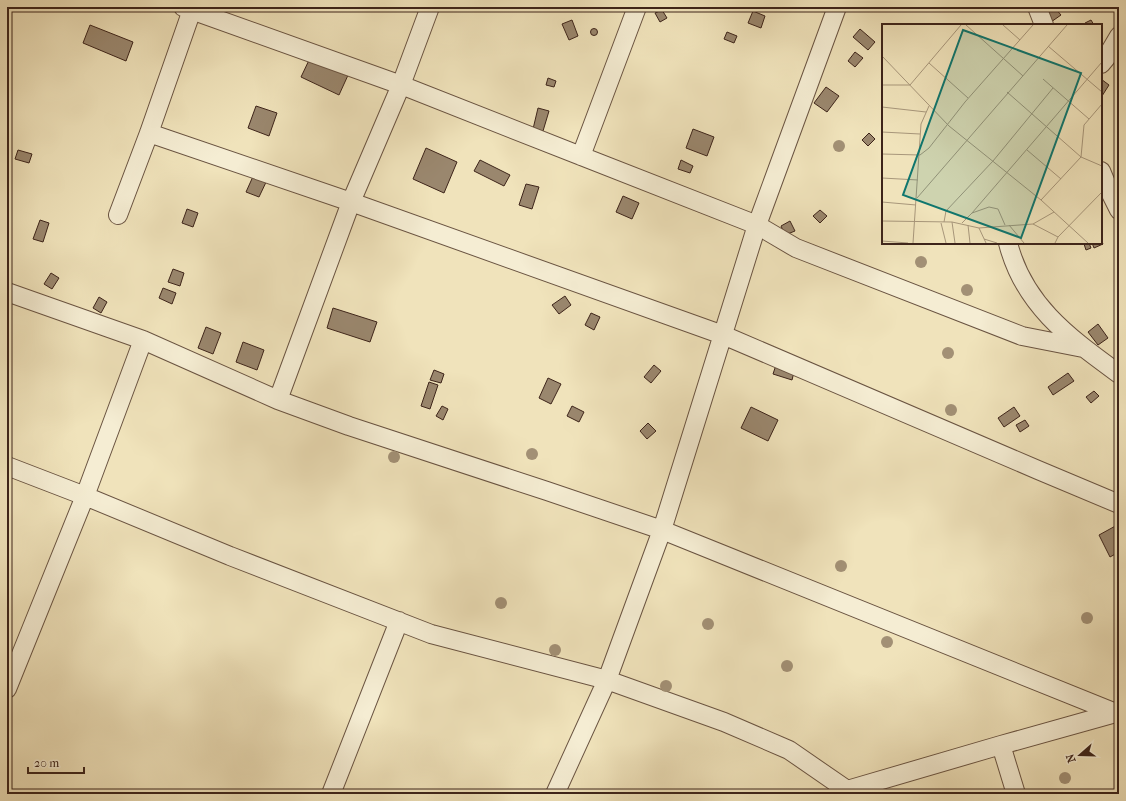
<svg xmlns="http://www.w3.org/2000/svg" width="1126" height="801" font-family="'IM FELL French Canon',serif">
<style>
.building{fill:#9a876e;stroke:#3d241a}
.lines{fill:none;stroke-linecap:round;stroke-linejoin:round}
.street-casing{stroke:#6a5442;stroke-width:20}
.street{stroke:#f5edd3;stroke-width:18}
.tree{fill:#a29075}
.inset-road{fill:none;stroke:#a8977b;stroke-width:1}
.view{fill:#0f766e;fill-opacity:0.15;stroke:#0f766e;stroke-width:2}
.inset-edge{fill:none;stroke:#3d241a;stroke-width:2}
</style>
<rect width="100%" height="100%" fill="#f0e3bb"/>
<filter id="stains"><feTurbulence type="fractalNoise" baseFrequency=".005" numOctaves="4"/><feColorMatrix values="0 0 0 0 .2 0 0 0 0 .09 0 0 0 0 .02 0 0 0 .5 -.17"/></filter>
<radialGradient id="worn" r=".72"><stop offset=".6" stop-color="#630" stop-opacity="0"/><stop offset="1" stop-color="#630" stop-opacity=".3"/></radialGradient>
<!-- building -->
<path class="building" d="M1054,7l7,8 -10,7 -5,-9z
M662,10l5,8 -7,4 -5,-9z
M753,11l12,5 -4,12 -13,-5z
M572,20l6,16 -9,4 -7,-16z
M1091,20l3,5h-8l-1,-2z
M90,25l43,17 -7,19 -43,-18z
M590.5 32a3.5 3.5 0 1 1 7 0a3.5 3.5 0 1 1-7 0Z
M860,29l15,13 -7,8 -15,-13z
M727,32l10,4 -3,7 -10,-4z
M855,52l8,6 -8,9 -7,-6z
M311,56l38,17 -10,22 -38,-18z
M548,78l8,3 -2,6 -8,-2z
M1101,79l8,6 -7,11 -1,-1z
M826,87l13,9 -12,16 -13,-9z
M256,106l21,7 -8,23 -21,-8z
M538,108l11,3 -6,20 -10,-2z
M693,129l21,8 -7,19 -21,-8z
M869,133l6,6 -7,7 -6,-6z
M426,148l31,14 -13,31 -31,-14z
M18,150l14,4 -3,9 -14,-4z
M480,160l30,15 -6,11 -30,-15z
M681,160l12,6 -3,7 -12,-4z
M255,172l13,6 -9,19 -13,-5z
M526,184l13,3 -7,22 -13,-4z
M623,196l16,7 -7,16 -16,-7z
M187,209l11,4 -5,14 -11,-4z
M820,210l7,6 -7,7 -7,-7z
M40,220l9,3 -6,19 -10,-3z
M790,221l5,10 -10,4 -4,-9z
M1101,240l2,4 -9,4 -2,-5h9z
M1089,243l2,5 -5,2 -2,-6z
M173,269l11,4 -4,13 -12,-4z
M51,273l8,5 -7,11 -8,-5z
M163,288l13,5 -4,11 -13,-6z
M565,296l6,9 -12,9 -7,-9z
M99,297l8,5 -6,11 -8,-5z
M333,308l44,14 -7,20 -43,-14z
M591,313l9,4 -6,13 -9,-5z
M1098,324l10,14 -10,7 -10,-13z
M206,327l15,6 -8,21 -15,-6z
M243,342l21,8 -7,20 -21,-8z
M778,359l18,5 -4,16 -19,-6z
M654,365l7,6 -10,12 -7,-6z
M434,370l10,4 -3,9 -11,-3z
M1068,373l6,8 -21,14 -5,-8z
M548,378l13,6 -10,20 -12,-6z
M429,382l9,3 -8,24 -9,-3z
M1094,391l5,5 -8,7 -5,-6z
M442,406l6,3 -5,11 -7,-4z
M572,406l12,6 -5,10 -12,-6z
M751,407l27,13 -10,21 -27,-13z
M1014,407l6,9 -16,11 -6,-9z
M1025,420l4,6 -9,6 -4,-7z
M648,423l8,8 -9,8 -7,-8z
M1119,524v28l-9,5 -11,-22z"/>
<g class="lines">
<defs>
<path id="street" d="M183,7l218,78 180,71 176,69 39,23 226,88 61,12
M1037,7l7,18
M1101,64l5,-6 13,-22
M149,133l202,69 372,133 315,135 81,34
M581,156l56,-149
M1101,171l8,19 10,20
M118,215l31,-82 44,-126
M1008,243c16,63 62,95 111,131
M7,292l136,48 135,60 71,26 198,65 115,39 454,183
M278,400l73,-198 50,-117 29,-78
M7,466l78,30 145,60 201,78 176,46 117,42 65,28 58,40 2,4
M7,689l78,-193 58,-156
M1001,745l15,49
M837,793l164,-48 118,-33
M331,794l68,-173
M555,794l52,-114 55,-150 95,-305 80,-218"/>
</defs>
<!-- street casing -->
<use href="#street" class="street-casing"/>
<!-- street -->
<use href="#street" class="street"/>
</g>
<!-- trees -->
<g class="tree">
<circle cx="839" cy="146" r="6"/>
<circle cx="921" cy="262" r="6"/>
<circle cx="967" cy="290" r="6"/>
<circle cx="948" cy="353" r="6"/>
<circle cx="951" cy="410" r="6"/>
<circle cx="532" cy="454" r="6"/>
<circle cx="394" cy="457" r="6"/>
<circle cx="841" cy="566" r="6"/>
<circle cx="501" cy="603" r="6"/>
<circle cx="1087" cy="618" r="6"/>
<circle cx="708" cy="624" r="6"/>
<circle cx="887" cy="642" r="6"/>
<circle cx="555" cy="650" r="6"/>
<circle cx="787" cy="666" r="6"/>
<circle cx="666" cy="686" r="6"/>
<circle cx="1065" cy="778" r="6"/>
</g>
<!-- overview -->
<g transform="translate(882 24)">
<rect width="220" height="220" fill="#f0e3bb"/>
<path class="inset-road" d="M84,1l57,51M121,1l17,15M166,22l54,46M0,32l67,70 92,74 47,43M47,39l39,35M161,55l46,40M0,61h28l51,-60M125,68l74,65 21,9M0,83l44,5M0,108l38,2M145,126l34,29M0,130l38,1 9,-7 36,-46 68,-77M0,154l36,2M35,174l150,-173M159,176l40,-43 3,-32 18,-21M0,178l34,3M90,189l130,-151M0,197l70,1 27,6 54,-4 21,-12M62,198l2,-11 47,-50 60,-73M70,198l3,21M59,199l5,20M80,199l10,-10 17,-6 9,2 7,16M151,200l25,13M86,201l2,18M127,201l15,18M97,204l7,15M102,215l13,4M0,217l26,2M31,219l8,-119 8,-18M173,219l3,-6 44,-45"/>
<path class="view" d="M81,6l118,43 -60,165 -118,-43z"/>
<rect width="220" height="220" class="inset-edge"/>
</g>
<!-- margin -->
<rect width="1126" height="801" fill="none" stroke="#f0e3bb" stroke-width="24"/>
<rect x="8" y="8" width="1110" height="785" fill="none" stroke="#3d241a" stroke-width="2"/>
<rect x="12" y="12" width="1102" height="777" fill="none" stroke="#3d241a"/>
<!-- north arrow -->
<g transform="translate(1080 755) rotate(250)" stroke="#f5edd3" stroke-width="3" paint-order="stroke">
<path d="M0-3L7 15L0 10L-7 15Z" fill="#3d241a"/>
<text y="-6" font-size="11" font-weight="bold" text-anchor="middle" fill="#3d241a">N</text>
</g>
<!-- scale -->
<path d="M28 767v6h56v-6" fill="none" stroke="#3d241a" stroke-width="2"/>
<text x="34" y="767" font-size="12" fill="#3d241a" stroke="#f5edd3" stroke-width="3" paint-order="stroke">20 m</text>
<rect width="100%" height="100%" filter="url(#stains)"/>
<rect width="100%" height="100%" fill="url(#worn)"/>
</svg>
